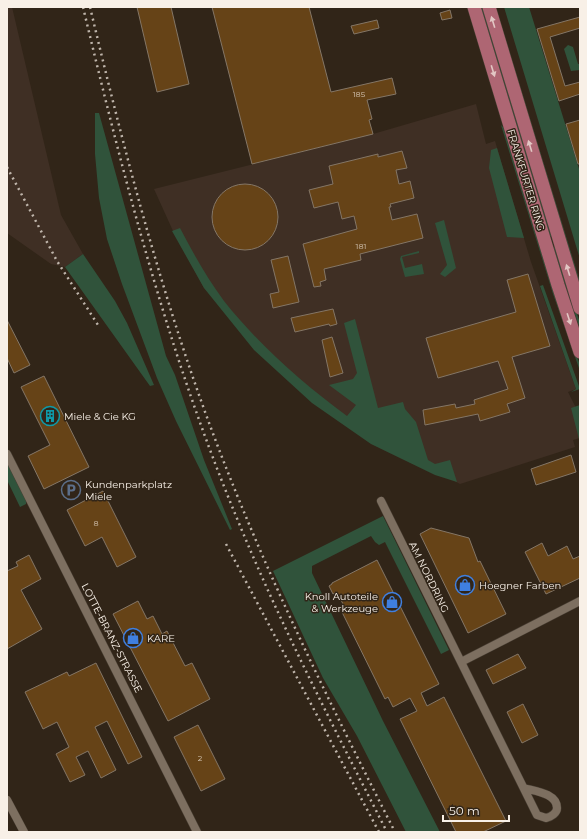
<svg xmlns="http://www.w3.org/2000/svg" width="587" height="839" font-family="Montserrat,sans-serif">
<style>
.industrial{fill:#3f2f24}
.green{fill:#30533b}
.building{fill:#664317;stroke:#847666}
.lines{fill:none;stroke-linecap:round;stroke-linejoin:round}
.minor-casing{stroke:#4a4035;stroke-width:9}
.primary-casing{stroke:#4a4035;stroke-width:14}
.minor{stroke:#7d6f60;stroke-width:8}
.primary{stroke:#ae6673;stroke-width:13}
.rail{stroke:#bfb5ab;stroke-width:2.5;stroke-dasharray:2 4;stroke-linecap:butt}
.oneway{fill:#e2c7c4}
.labels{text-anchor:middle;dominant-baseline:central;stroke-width:3;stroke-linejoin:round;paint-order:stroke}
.number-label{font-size:8px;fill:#d4c5b3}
.street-label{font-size:10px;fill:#f8f0e7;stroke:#312518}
.poi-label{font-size:10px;fill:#f8f0e7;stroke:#312518;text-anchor:start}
</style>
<rect width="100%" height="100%" fill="#312518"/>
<!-- industrial -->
<path class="industrial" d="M7,7h5l49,208 22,39 -18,13 -14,-3 -44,-31z
M476,104l10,40 9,-3 36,121 45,127 -8,3 9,18 3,28 -7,2 2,7 -115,37 -123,-65 -133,-131 -31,-57 -19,-42 219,-55z"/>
<!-- green -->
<path class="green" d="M479,7h4l69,229 -4,1z
M504,7h25l51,165v87z
M498,14l82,268v8l-84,-275z
M568,45l5,2 5,17h2v6l-9,1 -7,-22z
M95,113h4l67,243 9,19 29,85 28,69 -2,1 -54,-109 -19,-43 -35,-94 -15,-45 -8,-41 -4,-44z
M501,125l4,4 61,196 14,40v6l-27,-77z
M497,148l27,90 -17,-1 -18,-69 2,-18z
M444,220l12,48 -11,9 -5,-3 7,-9 -12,-42z
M180,228c13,25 27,50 44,73 35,44 78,82 123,115l9,-11 -27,-20 24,-6 4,-6 -13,-50 11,-4 23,89 25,-6 2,7 11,13 12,38 7,4 15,-4 7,22 -22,-7 -64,-31 -59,-41 -58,-53 -50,-62 -32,-57z
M555,247l25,76v6l-28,-81z
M419,251v2l-17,4 3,11 17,-4 2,10 -19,3 -5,-18 1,-3z
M83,254l32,47 12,22 27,62 -4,1 -85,-119z
M543,285l37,104 -9,3 5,-3 -36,-103z
M580,405v34h-1l-8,-31z
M7,462l19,37v5l-6,3 -13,-27z
M383,516l66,134 -8,4 -56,-112 -6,3 -4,-3 -4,-6 -59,30v7l71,148 57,111h-34l-49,-96 -34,-58 -50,-107z"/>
<!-- building -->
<path class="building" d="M137,7h34l18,77 -32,8z
M212,7h97l22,85 61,-14 4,16 -29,6 5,19 -3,1 4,14 -121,30z
M450,10l2,8 -10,2 -2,-7z
M580,17v11l-30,9 15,49 15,-4v12l-21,7 -22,-72z
M377,20l2,8 -25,6 -3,-8z
M580,120v44h-2l-12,-40z
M402,151l5,17 -11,2 3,14 11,-3 4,17 -24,6 1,3h-2l3,13 25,-6 6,24 -63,16 1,6 -37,9 2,11 -6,2 1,4 -7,1 -11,-43 54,-15 -3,-13 -12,3 -4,-17 -24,6 -5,-18 24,-6 -4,-18 49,-12v3z
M212 217a33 33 0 1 1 66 0a33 33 0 1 1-66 0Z
M288,256l11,46 -26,6 -3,-14 9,-2 -8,-32z
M528,274l22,72 -38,11 13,41 -18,6 3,8 -30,9 -2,-7 -53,11 -2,-15 32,-6 1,4 19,-4 -1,-4 34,-11 -10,-28 -60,17 -12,-40 90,-26 -9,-32z
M333,309l4,15 -7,2 -1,-2 -34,8 -4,-14z
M7,320l23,45 -16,8 -7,-15z
M332,337l11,36 -13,4 -8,-37z
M44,376l45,91 -45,22 -16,-33 22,-11 -29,-58z
M571,455l5,17 -40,13 -5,-16z
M103,491l33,66 -19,10 -15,-30 -17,9 -18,-36z
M431,528l38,10 9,24 2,-1 26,53 -38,19 -48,-99z
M542,543l6,13 19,-10 6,13 7,-3v22l-34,16 -21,-42z
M29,555l12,24 -20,11 21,39 -35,20v-78l11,-5 -2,-4z
M377,560l62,124 -18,9 6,13 17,-9 62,124 -23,11h-27l-56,-113 17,-8 -7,-13 -17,9 -5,-10 -3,2 -45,-91 4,-2 -7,-14 -4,2 -4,-8 3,-2v-1z
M138,601l9,18 6,-3 9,18 5,-3 18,35 7,-3 18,36 -42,22 -55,-107z
M518,654l8,14 -33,16 -7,-14z
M96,663l46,94 -14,7 -21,-43 -12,6 21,43 -15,8 -13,-27 -12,6 9,18 -15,7 -14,-28 13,-7 -12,-25 -14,7 -18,-37 42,-20 2,4z
M523,704l15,31 -16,8 -15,-31z
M198,725l27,54 -24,12 -27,-54z"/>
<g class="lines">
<defs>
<path id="minor" d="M7,454l190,378
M381,501l80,161
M524,788c10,3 33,5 33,20 0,5 -6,9 -11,10l-9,-3 -76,-153 119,-61
M7,800l17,32"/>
<path id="primary" d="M474,7l84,278 22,67
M489,7l91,301"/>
</defs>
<!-- minor casing -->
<use href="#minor" class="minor-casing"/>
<!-- primary casing -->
<use href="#primary" class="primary-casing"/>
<!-- minor -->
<use href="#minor" class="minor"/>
<!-- primary -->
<use href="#primary" class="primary"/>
<!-- rail -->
<path class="rail" d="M83,7c41,172 85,345 153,509 44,108 98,212 151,316
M90,7c33,139 69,279 118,413 52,142 119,278 187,412
M7,167l50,94 41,64
M226,544l153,288"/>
</g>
<!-- one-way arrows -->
<defs><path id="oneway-solid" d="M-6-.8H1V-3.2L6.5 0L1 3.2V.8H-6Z"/></defs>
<g class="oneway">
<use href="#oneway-solid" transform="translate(493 22) rotate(-107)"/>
<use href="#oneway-solid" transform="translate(493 71) rotate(73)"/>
<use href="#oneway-solid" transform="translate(530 146) rotate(-107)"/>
<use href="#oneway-solid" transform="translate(568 270) rotate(-107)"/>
<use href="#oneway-solid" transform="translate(569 319) rotate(72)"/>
</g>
<!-- icons -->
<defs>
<symbol id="building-ring" viewBox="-11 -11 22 22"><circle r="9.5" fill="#312518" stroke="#0f9aa8" stroke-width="1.5"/><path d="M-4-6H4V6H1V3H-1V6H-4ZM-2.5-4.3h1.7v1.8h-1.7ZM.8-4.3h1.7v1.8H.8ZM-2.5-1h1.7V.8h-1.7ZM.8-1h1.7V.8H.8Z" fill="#0f9aa8"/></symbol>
<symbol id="parking-ring" viewBox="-11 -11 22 22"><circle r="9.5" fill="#312518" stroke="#5c6f8a" stroke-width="1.5"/><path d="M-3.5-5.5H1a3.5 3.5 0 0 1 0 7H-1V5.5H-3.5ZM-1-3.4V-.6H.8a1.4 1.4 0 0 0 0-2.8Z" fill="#5c6f8a"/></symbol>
<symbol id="shop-ring" viewBox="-11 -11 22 22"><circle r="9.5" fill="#312518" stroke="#3f7fe0" stroke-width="1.5"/><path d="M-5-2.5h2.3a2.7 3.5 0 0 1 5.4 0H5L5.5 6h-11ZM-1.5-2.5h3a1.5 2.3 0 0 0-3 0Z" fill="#3f7fe0"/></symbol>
</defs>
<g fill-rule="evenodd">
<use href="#building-ring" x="39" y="405" width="22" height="22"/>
<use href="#parking-ring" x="60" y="479" width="22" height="22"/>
<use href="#shop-ring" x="454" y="574" width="22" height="22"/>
<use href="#shop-ring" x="381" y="591" width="22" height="22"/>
<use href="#shop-ring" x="122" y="627" width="22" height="22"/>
</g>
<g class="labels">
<!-- number labels -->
<g class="number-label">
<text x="359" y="94">185</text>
<text x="361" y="246">181</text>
<text x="96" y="523">8</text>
<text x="200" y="758">2</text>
</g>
<!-- street labels -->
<g class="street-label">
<text transform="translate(526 180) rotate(73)">FRANKFURTER RING</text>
<text transform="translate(429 577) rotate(64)">AM NORDRING</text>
<text transform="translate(112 638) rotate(63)">LOTTE-BRANZ-STRASSE</text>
</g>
<!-- poi labels -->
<g class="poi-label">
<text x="64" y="416">Miele &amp; Cie KG</text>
<text x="85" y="484">Kundenparkplatz<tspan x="85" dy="12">Miele</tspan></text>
<text x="479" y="585">Hoegner Farben</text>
<text x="378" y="596" text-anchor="end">Knoll Autoteile<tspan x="378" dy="12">&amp; Werkzeuge</tspan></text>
<text x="147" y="638">KARE</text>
</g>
</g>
<!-- border -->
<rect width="587" height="839" fill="none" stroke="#f8f0e7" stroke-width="16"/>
<!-- scale -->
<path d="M443 815v6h66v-6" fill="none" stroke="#f8f0e7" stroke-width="2"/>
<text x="449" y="815" font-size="12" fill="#f8f0e7" stroke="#312518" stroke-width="3" paint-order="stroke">50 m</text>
</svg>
